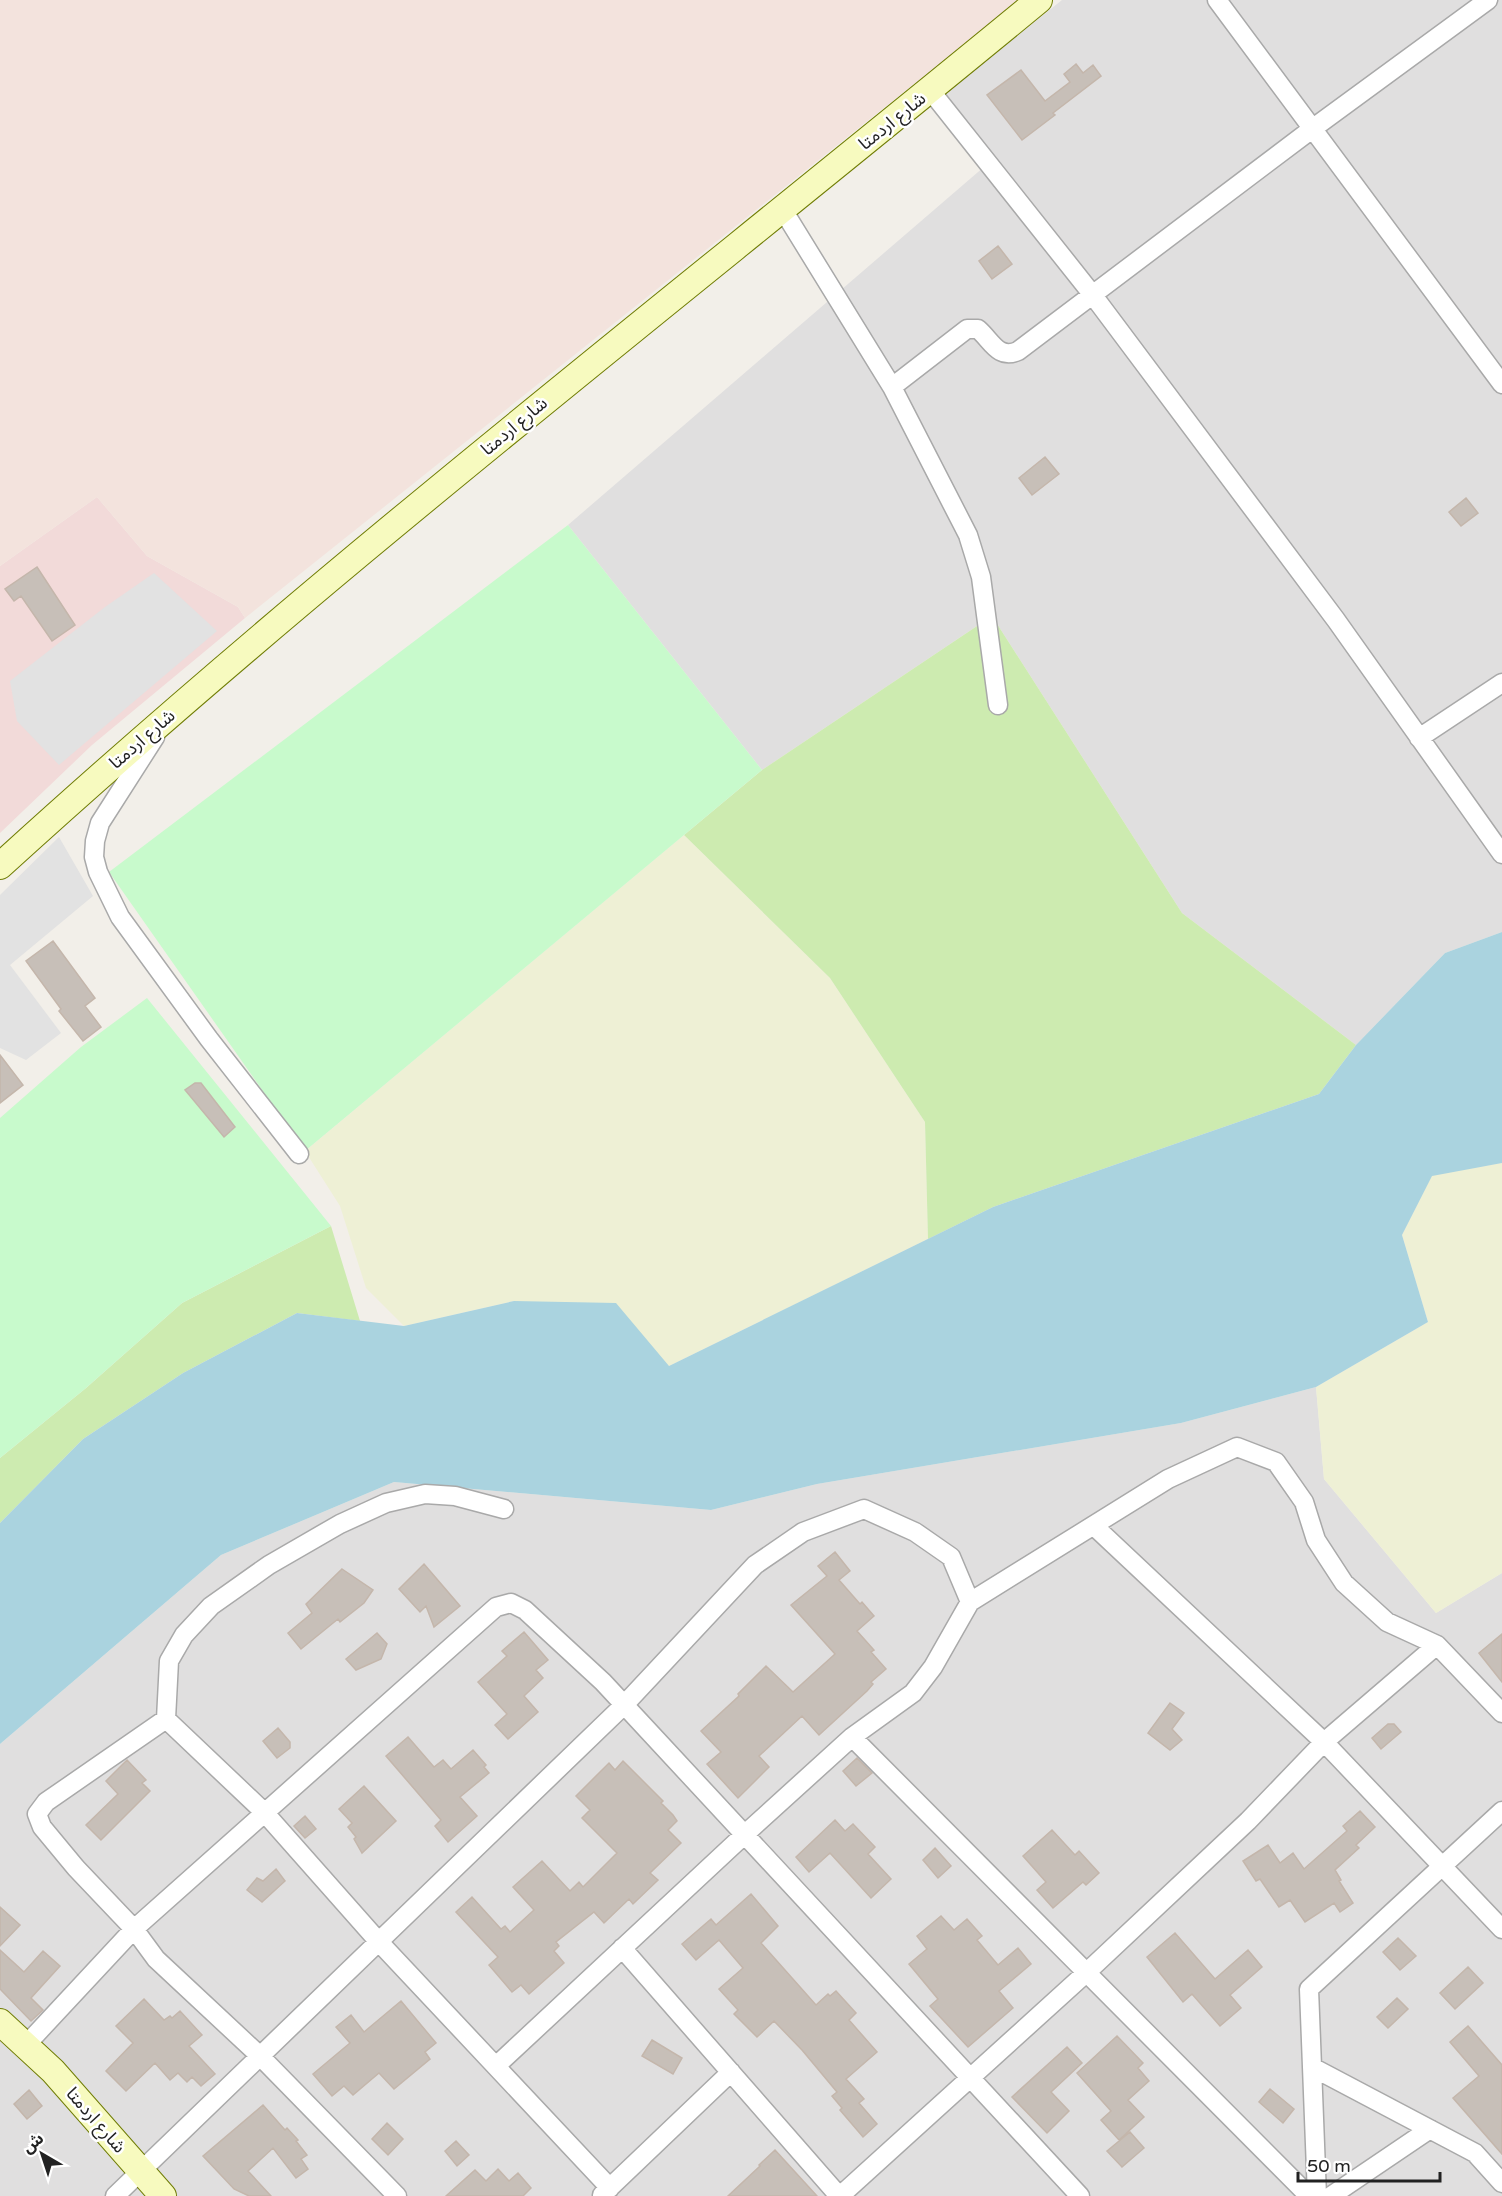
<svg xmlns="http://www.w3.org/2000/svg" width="1502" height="2196" font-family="'Varela Round','Noto Sans Arabic',sans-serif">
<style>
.residential{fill:#e0dfdf}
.commercial{fill:#f2dad9}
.military{fill:#f3e3dd}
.farmland{fill:#eef0d5}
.grass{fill:#cdebb0}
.park{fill:#c8facc}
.parking{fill:#e2e2e2}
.water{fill:#aad3df}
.building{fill:#c7bfb8;stroke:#c4b6ab;stroke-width:1.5}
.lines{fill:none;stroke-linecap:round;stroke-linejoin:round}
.street-casing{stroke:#a9a9a9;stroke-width:21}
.secondary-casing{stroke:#707d05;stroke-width:28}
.street{stroke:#fff;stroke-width:18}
.secondary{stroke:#f7fabf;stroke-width:26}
.labels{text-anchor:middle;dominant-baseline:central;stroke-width:5;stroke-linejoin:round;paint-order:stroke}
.street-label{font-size:18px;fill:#222;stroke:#fff}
</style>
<rect width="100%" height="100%" fill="#f2efe9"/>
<!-- residential -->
<path class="residential" d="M1062,0h440v932l-57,21 -89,92 -174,-132 -190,-297 -230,154 -194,-245 424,-365 -47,-66z
M1316,1387l8,92 112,134 66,-40v623h-1502v-452l221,-189 173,-73 317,28 106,-26 364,-61z"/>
<!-- commercial -->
<path class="commercial" d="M97,497l50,59 91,51 7,11 -153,127 -92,88v-267z"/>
<!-- military -->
<path class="military" d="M0,0h1019l-774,618 -7,-11 -91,-51 -50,-59 -97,69z"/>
<!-- farmland -->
<path class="farmland" d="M684,835l146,143 95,144 3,117 -259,127 -155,-65 -110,25 -38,-38 -26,-82 -35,-55z
M1502,1163v410l-66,40 -112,-134 -8,-92 112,-65 -26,-87 30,-60z"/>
<!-- grass -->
<path class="grass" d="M992,616l190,297 174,132 -37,49 -326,113 -65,32 -3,-117 -95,-144 -146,-143 78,-65z
M331,1226l29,95 -63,-8 -114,60 -100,66 -83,84v-65l86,-70 96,-85z"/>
<!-- park -->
<path class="park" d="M568,525l194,245 -457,381 -196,-279z
M147,998l184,228 -149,77 -96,85 -86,70v-340l81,-71z"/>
<!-- parking -->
<path class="parking" d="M154,573l63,58 -158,134 -42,-44 -7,-40 95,-74z
M59,837l34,59 -83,69 51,68 -35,27 -26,-12v-153z"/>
<!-- water -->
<path class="water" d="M1502,932v231l-70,13 -30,59 26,87 -112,65 -135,36 -364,61 -106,26 -317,-28 -173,73 -221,189v-221l83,-84 100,-66 114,-60 107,13 110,-25 102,2 53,63 324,-159 326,-113 37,-49 89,-92z"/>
<!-- building -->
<path class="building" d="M1076,64l7,9 10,-8 8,11 -48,37 2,2 -33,25 -35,-45 34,-25 24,31 25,-19 -6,-8z
M998,246l14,18 -20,15 -13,-18z
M1045,457l14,17 -27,21 -13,-17z
M1466,498l12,15 -17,13 -12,-14z
M37,567l38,58 -23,16 -31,-45 -7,5 -9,-12z
M53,941l42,57 -10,8 16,21 -18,14 -24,-30 2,-2 -35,-48z
M0,1055l23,30 -23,18z
M195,1083h6l34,44 -11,10 -39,-47z
M835,1552l15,19 -11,9 21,24 2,-2 12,14 -17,15 17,19 -3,2 15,17 -15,13 2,2 -6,7 -48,44 -17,-19 -43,40 10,11 -31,31 -31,-34 14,-12 -20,-21 38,-35 -1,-2 28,-28 27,26 42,-38 -44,-49 36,-29 -9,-10z
M424,1564l36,42 -26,21 -8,-21 -6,6 -21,-23z
M342,1569l31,21 -9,13 -24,19 -2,-3 -37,30 -13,-16 24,-20 -6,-9z
M524,1632l24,28 -12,10 7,8 -19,18 14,16 -30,27 -13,-14 12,-11 -29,-32 29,-26 -5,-5z
M377,1633l10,11 -6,15 -25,11 -10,-11z
M1502,1634v48l-23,-29z
M1170,1703l14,10 -12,16 10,11 -12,10 -22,-17z
M1388,1724h6l7,8 -20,17 -9,-11z
M278,1728l12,14v6l-13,10 -14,-17z
M408,1737l26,30 9,-7 8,9 22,-19 13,15 -2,2 5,6 -29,24 17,19 -29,26 -13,-16 6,-6 -55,-64z
M857,1758l15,15 -16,13 -13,-15z
M127,1760l19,20 -4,3 8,8 -49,49 -15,-15 32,-31 -12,-13z
M623,1761l40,40 -2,2 12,12 4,6 -9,9 13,13 -31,30 8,7 -25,24 -4,-5 -25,24 -10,-11 -38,30 3,4 -5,5 10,12 -35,31 -8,-9 -9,7 -23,-27 9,-8 -42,-45 16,-15 29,32 4,-3 5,6 24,-22 -21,-23 29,-26 28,30 9,-9 4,5 34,-34 -35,-35 8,-8 -14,-14 33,-33 6,7z
M364,1786l32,35 -34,32 -8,-14 2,-2 -8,-10 4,-4 -13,-14z
M1360,1811l15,16 -19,18 3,3 -24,22 6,10 -2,1 14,22 -13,9 -6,-9 -29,19 -15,-22 -11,7 -19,-28 -4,2 -13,-20 25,-16 12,18 13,-10 11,16 43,-38 -4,-5z
M305,1816l11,13 -11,9 -11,-12z
M835,1820l10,11 8,-7 22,23 -7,7 23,25 -20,19 -41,-45 -21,19 -13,-15z
M1052,1830l23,25 4,-4 20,22 -13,12 -3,-3 -30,26 -16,-18 9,-8 -23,-26z
M935,1848l16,18 -13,12 -15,-18z
M276,1869l9,12 -23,21 -15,-12 10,-12 6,3z
M751,1894l27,32 -17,17 55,62 12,-11 2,2 6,-5 20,22 -7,7 28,32 -31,27 18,20 -5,4 18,21 -14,13 -23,-27 2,-2 -10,-12 5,-4 -35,-42 -28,-29 -17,16 -23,-23 4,-4 -19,-21 24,-21 -24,-28 -23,20 -14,-16 29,-25 5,6z
M0,1907l20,18 -20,21z
M941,1916l13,14 13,-11 15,17 -5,4 21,25 20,-17 13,16 -32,27 14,17 -45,39 -38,-41 8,-7 -29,-35 18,-15 -10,-13z
M1175,1933l40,46 33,-29 14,17 -32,28 11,13 -21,18 -28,-32 -9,8 -36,-45z
M1398,1938l18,18 -16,14 -17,-18z
M0,1950l24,22 19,-21 17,15 -29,32 12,12 -12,11 -31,-32z
M1468,1967l15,16 -28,26 -15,-16z
M1397,1998l11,11 -20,19 -11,-11z
M144,1999l20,21 6,-4 2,2 8,-7 22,24 -13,11 26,28 -14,12 -9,-9 -5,5 -9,-9 -8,7 -15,-17 -29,28 -20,-20 27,-28 -17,-17z
M401,2001l35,42 -11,9 5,7 -36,30 -15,-16 -26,22 -9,-9 -12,10 -19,-22 37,-31 -14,-16 15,-12 13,17z
M1468,2026l34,39v89l-49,-56 26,-22 -29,-34z
M1117,2036l26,27 -5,5 11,13 -21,19 16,17 -25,23 -18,-20 10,-9 -34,-38z
M652,2040l30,18 -9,16 -31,-18z
M1067,2047l15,16 -31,29 18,19 -22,22 -35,-36z
M1270,2089l24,20 -11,14 -24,-21z
M29,2090l13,16 -15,13 -13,-15z
M263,2105l22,25 2,-2 11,12 -2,1 11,14 -6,4 7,10 -12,9 -23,-30 -25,23 23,25h-22l-15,-7 -31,-33z
M387,2123l16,16 -15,16 -16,-16z
M1130,2132l14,16 -22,19 -15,-16z
M456,2141l13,14 -12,11 -12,-15z
M775,2150l42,46h-89l32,-30 -1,-1z
M498,2169l11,12 9,-8 13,15 -8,8h-77l29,-26 11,11z"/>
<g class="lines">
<defs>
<path id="street" d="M1217,0l285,384
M930,90l162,204 244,326 166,234
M783,210l109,177 76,148 13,42 17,128
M892,387l75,-58h11c13,11 20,31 40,22l294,-222 176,-129
M155,737l-55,86 -5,18 -1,16 4,15 22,45 89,122 90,115
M1419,738l83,-55
M1094,1526l230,216 178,187
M970,1602l198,-123 69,-32 39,15 28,40 12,38 28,43 43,39 50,23 65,68
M166,1719l98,93 115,130 231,246
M852,1737l457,459
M622,1948l217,248
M25,2046l109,-117 362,-322 15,-4 14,7 78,72 477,514
M1312,2067l163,86 27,30
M602,2195l129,-123
M115,2196l509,-491 131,-140 48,-33 61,-23 51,23 36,25 19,45 -37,65 -20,26 -61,44 -108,98 -248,231
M397,2196l-137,-140 -104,-97 -22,-30 -58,-61 -34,-41 -5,-13 9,-12 120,-83 3,-58 15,-26 27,-29 58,-41 71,-41 46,-21 39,-9 30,2 49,13
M840,2196l247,-224 161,-151 76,-79 113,-97
M1317,2196l-8,-207 193,-178
M1331,2196l99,-67"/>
<path id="secondary" d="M0,866c333,-304 691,-579 1039,-866
M0,2022l53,49 110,125"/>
</defs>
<!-- street casing -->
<use href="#street" class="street-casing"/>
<!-- secondary casing -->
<use href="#secondary" class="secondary-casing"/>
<!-- street -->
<use href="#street" class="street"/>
<!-- secondary -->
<use href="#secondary" class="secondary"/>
</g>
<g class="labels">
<!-- street labels -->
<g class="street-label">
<text transform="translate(892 121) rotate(-39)">شارع اردمتا</text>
<text transform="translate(514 426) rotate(-40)">شارع اردمتا</text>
<text transform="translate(142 739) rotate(-41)">شارع اردمتا</text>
<text transform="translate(96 2120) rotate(49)">شارع اردمتا</text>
</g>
</g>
<!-- north arrow -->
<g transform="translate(42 2154) rotate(321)" stroke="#ffffff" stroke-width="4.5" paint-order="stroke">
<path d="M0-4.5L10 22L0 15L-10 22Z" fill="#222222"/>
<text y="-9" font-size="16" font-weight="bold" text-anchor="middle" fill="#222222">ش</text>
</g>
<!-- scale -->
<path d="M1298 2172v9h142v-9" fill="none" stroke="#222222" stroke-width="3"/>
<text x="1307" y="2172" font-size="18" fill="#222222" stroke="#ffffff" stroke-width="4.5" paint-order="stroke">50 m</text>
</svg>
